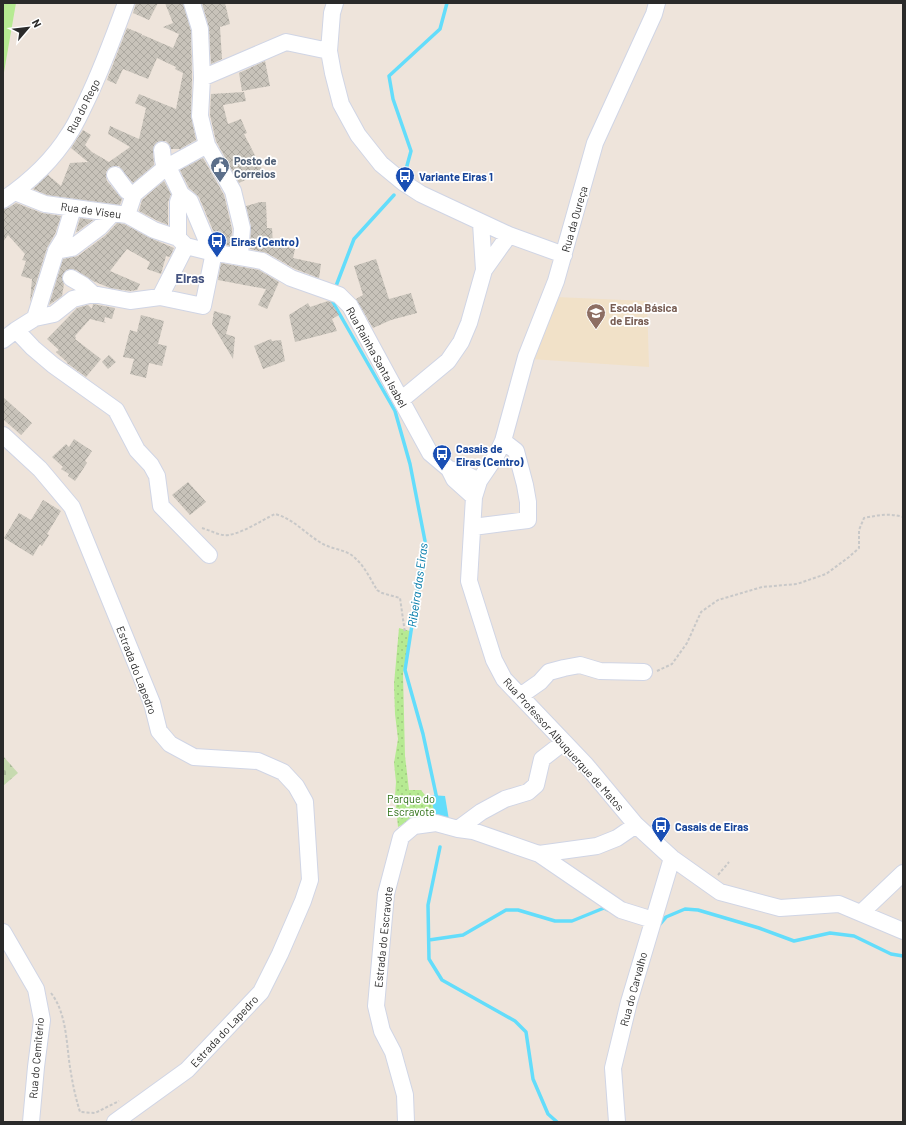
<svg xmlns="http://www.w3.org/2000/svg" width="906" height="1125" font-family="Barlow,sans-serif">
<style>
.education{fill:#f1e1c8}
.grass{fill:#b6ea92}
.cemetery{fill:url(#cemetery-stones)}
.park{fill:url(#park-dots)}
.water{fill:#63ddfb}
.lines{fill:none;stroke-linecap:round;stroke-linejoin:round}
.stream{stroke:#63ddfb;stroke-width:3.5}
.building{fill:url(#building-cross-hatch)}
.minor-casing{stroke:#d0d5e5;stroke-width:18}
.path{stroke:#c8c8c8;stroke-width:2;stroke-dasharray:3 2;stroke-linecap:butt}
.minor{stroke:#fff;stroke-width:16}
.labels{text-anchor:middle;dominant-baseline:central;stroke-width:3.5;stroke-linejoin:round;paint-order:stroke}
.street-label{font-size:11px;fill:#2a2a2a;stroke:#fff}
.service-label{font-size:11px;font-weight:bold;fill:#4e5e75;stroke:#fff;text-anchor:start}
.transit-label{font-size:11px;font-weight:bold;fill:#164399;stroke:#fff;text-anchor:start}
.education-label{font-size:11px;font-weight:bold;fill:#785e54;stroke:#fff;text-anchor:start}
.park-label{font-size:11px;fill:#2c6f13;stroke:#fff}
.water-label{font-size:12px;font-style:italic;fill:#007aa9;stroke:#fff}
.quarter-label{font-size:13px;font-weight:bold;fill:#465480;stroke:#fff}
</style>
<defs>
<pattern id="cemetery-stones" width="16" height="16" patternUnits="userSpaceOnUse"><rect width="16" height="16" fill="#c7dab0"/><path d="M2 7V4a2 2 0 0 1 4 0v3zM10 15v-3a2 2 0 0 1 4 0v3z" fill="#abbb98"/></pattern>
<pattern id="park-dots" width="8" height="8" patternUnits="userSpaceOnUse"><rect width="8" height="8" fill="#b6ea92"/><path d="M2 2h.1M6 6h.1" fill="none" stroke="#9dc97e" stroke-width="1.8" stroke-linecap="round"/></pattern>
<pattern id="building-cross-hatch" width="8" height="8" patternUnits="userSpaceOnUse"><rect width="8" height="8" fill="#c8c3ba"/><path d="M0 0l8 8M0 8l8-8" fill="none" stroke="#aca8a0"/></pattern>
</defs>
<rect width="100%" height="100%" fill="#eee4db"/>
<!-- education -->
<path class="education" d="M556,297l91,4 2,66 -118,-8z"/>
<!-- grass -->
<path class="grass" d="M3,3h13l-13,75z"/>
<!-- cemetery -->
<path class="cemetery" d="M3,756l15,17 -15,13z"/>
<!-- park -->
<path class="park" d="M399,628l11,3 -7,43 2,82 4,34h12l16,21 -4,3 -21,5 -14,8 -3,-31 1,-14 -2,-19 4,-24 -3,-25 -1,-30z"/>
<!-- water -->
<path class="water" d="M431,795l14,1 4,24 -14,-2z"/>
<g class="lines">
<!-- stream -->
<path class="stream" d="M405,173l6,-22 -18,-52 -4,-23 51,-47 7,-26
M336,286l18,-47 40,-44
M331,299l64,112 15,53 15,77 -20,129 18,64 14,65
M440,847l-12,58 1,54 13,21 73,41 11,11 7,47 15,35 9,8
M656,924h4l6,-7 19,-8 13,1 61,18 35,13 36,-8 24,3 37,18 12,2
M429,940l34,-5 43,-25h12l37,11h17l32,-13 4,2"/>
</g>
<!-- building -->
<path class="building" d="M136,3h22l-9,17 -16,-7z
M165,3h18l8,28 1,47 -1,38 5,24 -16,9h-9l-2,-5 -3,-3h-5l-4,1 -3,4 -1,5 1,14 -21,18 -14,-17h-5l-5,2 -3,4v5l1,4 15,18 -2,6 -73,-10 -14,-6 15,-14 13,11 9,-23 18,-1 -17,-14 12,-18 8,5 -6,10 7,7 17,10 21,-15 -22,-13 2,-8 29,13 7,-31 -11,-5 4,-9 37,15 7,-36 -8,-4 1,-2 -19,-9 -9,21 -25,-10 -7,15 -9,-4 20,-52 15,6 -1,2 2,-1 30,13 6,-14 -16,-7 10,-4z
M202,3h23l5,21 -10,3 2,32 -11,5 -2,-36z
M265,61l5,25 -28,5 -3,-18z
M244,92l2,9 -23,4 5,19 13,-5 6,14 -3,1 19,37 -24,12 -23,-42 -6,-26 1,-21z
M203,158l21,37 8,34 -1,17 -15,-3 -1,-8 -16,-38 -10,-9 -9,-18z
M164,181l7,13 -3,8v23l-10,-4 -19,-10 3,-11z
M260,202h6l1,26h5l1,16 22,5 -2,9 28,6 -2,14 -24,-9 -28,-16 -17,-4 1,-23 -5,-20z
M16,203l26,10 19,3 -6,18 -8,14 -17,54 2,-23 -11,-3 5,-15 -4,-1 3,-6 -17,-19 -5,7v-33l5,-1z
M80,218l13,2 -16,12h-1z
M117,223l7,1 26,14 24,10 -4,9 -4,-1 -5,18 -14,-5 3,-7 -23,-13 -17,22 30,13 -3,6 -7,1 -20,-3 -17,-7 -17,-11 -5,-1 -5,1 -3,4 -1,4 2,6 -2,12 -13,9 14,-46 15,-3 28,-21z
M376,259l13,40 22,-6 6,20 -26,7 -18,8 -17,-29 7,-4 -9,-29z
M221,263l38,7 20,12 -12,27 -9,-4 8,-16 -48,-9z
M328,301l3,1 8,13 -7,4 5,12 -42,11 -6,-27 19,-12 2,4z
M93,304l22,4 -3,11 -7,-2 -1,4 2,2 -16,-4 -15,17 1,2 -1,1 26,20 -15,18 -19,-14v-1l-11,-10 3,-2 -12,-11 30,-31 11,-3 4,4z
M214,311l17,5 -5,18 9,3 -2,22 -21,-35z
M141,315l23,6 -6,23 9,2 -5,20 -13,-3 -3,15 -16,-4 4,-15 -11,-2 7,-27 7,2z
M271,339l1,2 9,-1 4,21 -22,8 -9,-23z
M109,355l7,7 -8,7 -6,-7z
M3,397l29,26 -11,12 -18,-16z
M74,439l18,12 -7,10 2,2 -12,18 -7,-5 1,-2 -8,-5 2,-2 -11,-10 14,-13 3,3z
M188,482l18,20 -16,13 -18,-20z
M43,500l18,11 -14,23 2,1 -7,11 -2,-2 -7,12 -29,-18 15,-25 12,7z"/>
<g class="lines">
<defs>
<path id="minor" d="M192,3l8,26 2,49 -2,38 7,29 26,46 9,37 -2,28
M335,3l-3,10 -3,38 4,22 8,31 17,31 23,29 23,19 17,11 88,41 55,20
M657,3l-3,11 -59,129 -39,138 -30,76 -23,84 -7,15 -17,25 -5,16 -5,84 25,79 10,19 82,86 50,60 36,33 48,34 60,16 59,-4 64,27
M202,78l84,-36 43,9
M162,150l1,10 2,8
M168,167l13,27 -3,8v36
M115,175l12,16 7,3
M15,192l30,12 82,11 27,15 24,8 8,8 20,5 56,10 29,17 48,17 11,11 51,94 29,53 19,16 12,3 18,9
M181,194l9,7 16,38v12
M3,200c25,-17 50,-40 66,-66 7,-10 12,-22 17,-32 16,-33 28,-66 40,-99
M127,215l7,-21 31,-26 42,-23
M186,246l-26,51 43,9 11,-54
M56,251l16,-3 28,-21 13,-14
M484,270l25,-35
M71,278l12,7 10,9
M35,318l21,-67 8,-13 9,-30
M16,330l17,18 20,17 63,45 21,40 14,15 6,11 4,30 48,49
M3,340l13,-10 19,-12 19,-4 19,-15 20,-5 37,7 30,-4
M401,400l47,-39 13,-19 8,-19 15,-53 -3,-47
M3,435l37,34 32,38 80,196 7,28 11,13 24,13 64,4 25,11 13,14 9,16 5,78 -7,21 -23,53 -19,38 -74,78 -72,52
M449,469l5,10 20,18
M473,527l55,-7v-18l-3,-17 -9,-34 -13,-10
M520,696l20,-14 9,-10 15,-4 16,-3 20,6 44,1
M458,829l23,-17 24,-13 23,-7 8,-7 6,-26 22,-17
M539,854l58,-8 20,-8 19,-13
M862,912l41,-39
M3,932l33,57 6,31 -6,47 -5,55
M406,1122l-1,-27 -12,-43 -11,-21 -6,-25 10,-112 15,-57 13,-11 22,-3 22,6 15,2 66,23 82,56 32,10
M617,1122l-4,-54 16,-66 43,-144"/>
</defs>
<!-- minor casing -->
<use href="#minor" class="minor-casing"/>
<!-- path -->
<path class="path" d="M202,528c7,2 14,6 21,7 14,2 39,-15 52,-21 20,5 32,22 50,31 11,5 23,5 31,14 9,8 15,21 21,31l5,3 18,5 5,35
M657,671l15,-7 15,-21 14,-31 17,-12 44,-13 35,-3 29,-10 23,-17 10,-9v-18l5,-12c14,-3 26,-5 39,-1
M718,875l11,-13
M51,993c17,22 15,54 20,80 2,13 5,26 9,39l15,1 24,-12"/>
<!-- minor -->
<use href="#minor" class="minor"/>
</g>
<!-- icons -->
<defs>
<symbol id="civic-pin" viewBox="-11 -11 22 30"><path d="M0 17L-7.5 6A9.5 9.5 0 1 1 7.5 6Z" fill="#5c6f8a" stroke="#fff"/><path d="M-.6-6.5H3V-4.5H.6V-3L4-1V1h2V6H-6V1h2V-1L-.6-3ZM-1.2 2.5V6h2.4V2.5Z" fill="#fff"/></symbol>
<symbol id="bus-pin" viewBox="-11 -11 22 30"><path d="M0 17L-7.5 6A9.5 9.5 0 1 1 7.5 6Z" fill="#1a4fb4" stroke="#fff"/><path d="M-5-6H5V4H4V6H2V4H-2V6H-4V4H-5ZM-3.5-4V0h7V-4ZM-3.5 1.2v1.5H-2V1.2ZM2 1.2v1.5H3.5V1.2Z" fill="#fff"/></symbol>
<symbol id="school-pin" viewBox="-11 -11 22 30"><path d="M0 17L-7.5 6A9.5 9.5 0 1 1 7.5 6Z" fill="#8d6e63" stroke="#fff"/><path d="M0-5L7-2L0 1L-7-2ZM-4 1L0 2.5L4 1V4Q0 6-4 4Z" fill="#fff"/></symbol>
</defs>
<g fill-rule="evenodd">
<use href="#civic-pin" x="209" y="155" width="22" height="30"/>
<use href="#bus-pin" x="394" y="165" width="22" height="30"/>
<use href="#bus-pin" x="206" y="230" width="22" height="30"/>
<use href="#school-pin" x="585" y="302" width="22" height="30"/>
<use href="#bus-pin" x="431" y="443" width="22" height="30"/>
<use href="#bus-pin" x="650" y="815" width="22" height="30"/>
</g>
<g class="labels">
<!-- street labels -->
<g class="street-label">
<text transform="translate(83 106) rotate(-63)">Rua do Rego</text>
<text transform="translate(91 210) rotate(8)">Rua de Viseu</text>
<text transform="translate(574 219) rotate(-74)">Rua da Oureça</text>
<text transform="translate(377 357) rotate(61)">Rua Rainha Santa Isabel</text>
<text transform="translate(137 670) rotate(69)">Estrada do Lapedro</text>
<text transform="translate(564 744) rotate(48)">Rua Professor Albuquerque de Matos</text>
<text transform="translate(383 937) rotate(-84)">Estrada do Escravote</text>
<text transform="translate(633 989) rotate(-75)">Rua do Carvalho</text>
<text transform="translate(224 1031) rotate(-47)">Estrada do Lapedro</text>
<text transform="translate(36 1058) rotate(-85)">Rua do Cemitério</text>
</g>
<!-- service labels -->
<g class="service-label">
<text x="234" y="160">Posto de<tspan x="234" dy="13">Correios</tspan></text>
</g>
<!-- transit labels -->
<g class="transit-label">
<text x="419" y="176">Variante Eiras 1</text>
<text x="231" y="241">Eiras (Centro)</text>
<text x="456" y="448">Casais de<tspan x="456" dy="13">Eiras (Centro)</tspan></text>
<text x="675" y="826">Casais de Eiras</text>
</g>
<!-- education labels -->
<g class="education-label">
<text x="610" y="307">Escola Básica<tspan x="610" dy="13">de Eiras</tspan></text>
</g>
<!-- park labels -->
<g class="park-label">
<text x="411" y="798">Parque do<tspan x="411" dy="13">Escravote</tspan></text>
</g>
<!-- water labels -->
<g class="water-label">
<text transform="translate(417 585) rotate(-82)">Ribeira das Eiras</text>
</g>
<!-- quarter labels -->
<g class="quarter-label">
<text x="190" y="278">Eiras</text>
</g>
</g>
<!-- border -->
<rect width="906" height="1125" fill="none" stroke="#2a2a2a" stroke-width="8"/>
<!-- north arrow -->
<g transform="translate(28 28) rotate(62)" stroke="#ffffff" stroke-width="3" paint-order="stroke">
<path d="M0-3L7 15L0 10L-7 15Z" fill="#2a2a2a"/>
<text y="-6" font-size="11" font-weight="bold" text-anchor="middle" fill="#2a2a2a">N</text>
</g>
</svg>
